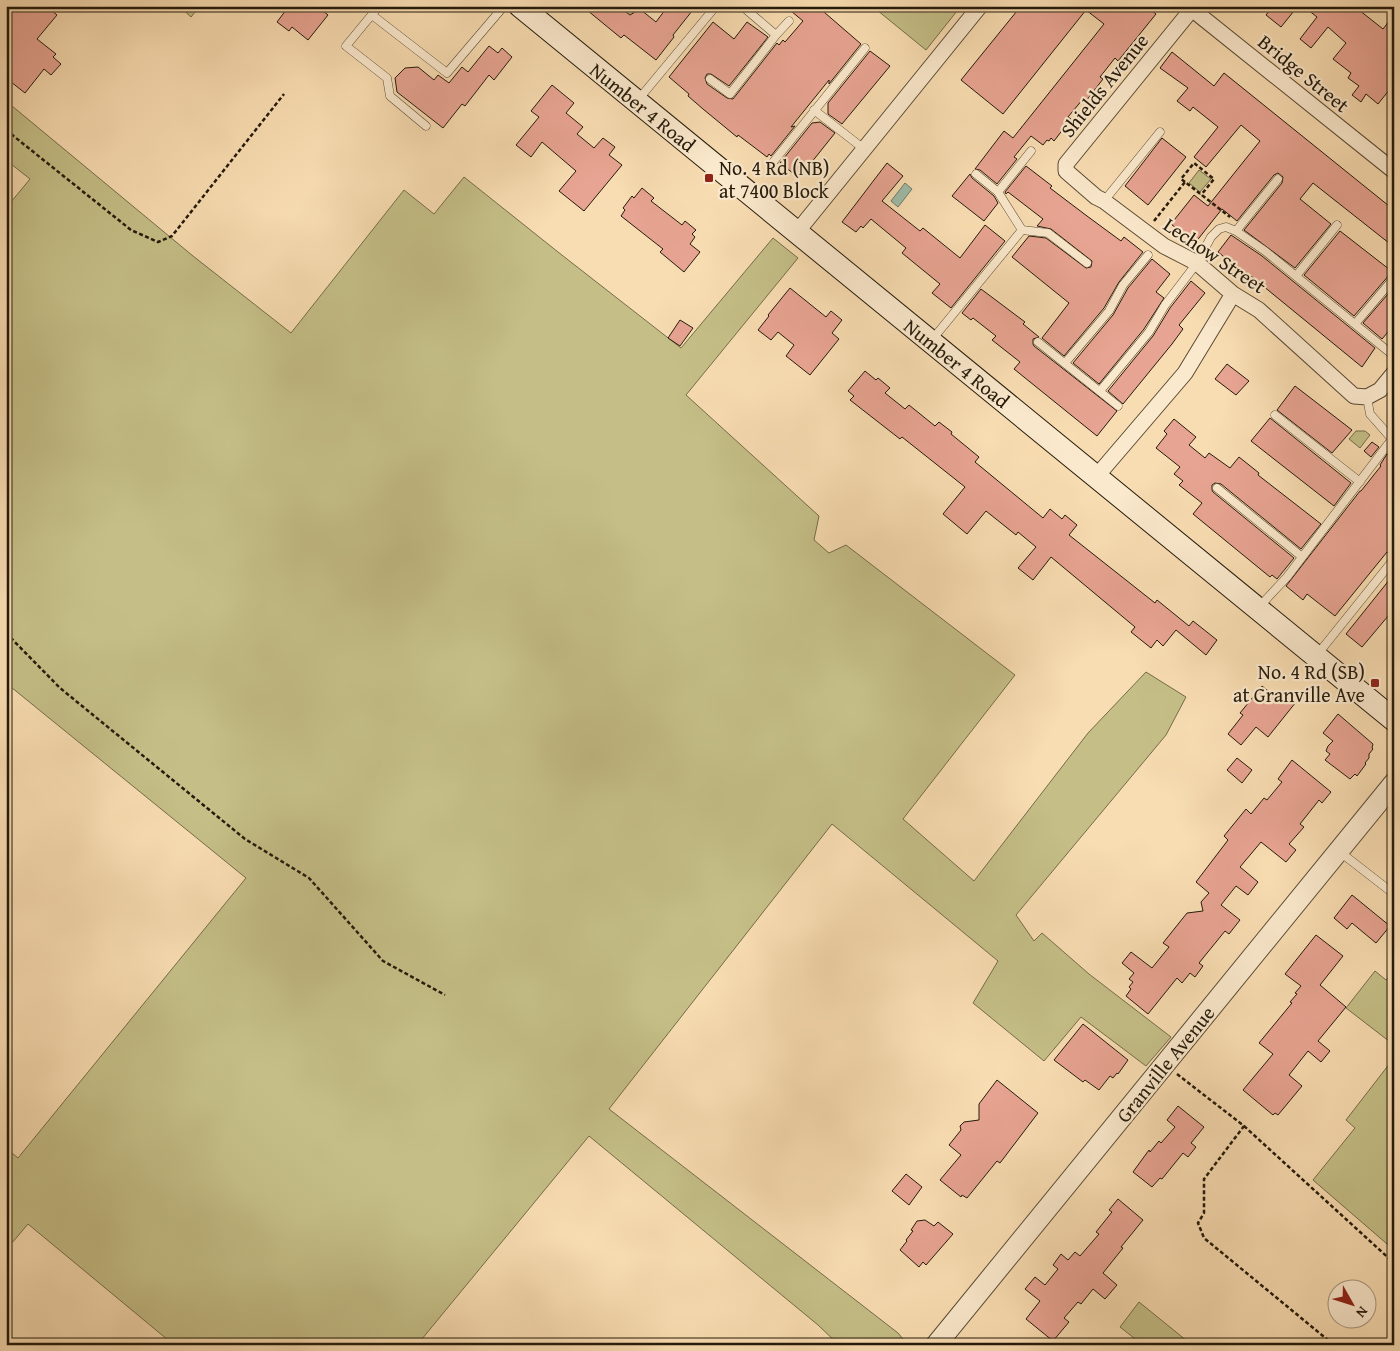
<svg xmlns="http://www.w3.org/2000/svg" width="1400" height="1351" font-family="'Gentium Book Plus',serif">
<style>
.green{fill:#c5bf87;stroke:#746c49}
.water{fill:#9ebcaa;stroke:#6d7b6a}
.building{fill:#e8a492;stroke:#241a0b}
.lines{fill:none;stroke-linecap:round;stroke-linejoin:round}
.service-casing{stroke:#594b35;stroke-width:9}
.minor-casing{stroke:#594b35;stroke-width:17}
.tertiary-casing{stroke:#594b35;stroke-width:22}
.secondary-casing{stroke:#241a0b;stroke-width:24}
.path{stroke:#241a0b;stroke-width:2.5;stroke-dasharray:4 2.5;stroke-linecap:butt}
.service{stroke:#fbe9cd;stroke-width:8}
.minor{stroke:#fbe9cd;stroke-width:15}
.tertiary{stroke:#fbe9cd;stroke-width:20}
.secondary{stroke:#fbe9cd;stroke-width:22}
.poi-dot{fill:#8f2418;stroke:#fbe9cd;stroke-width:2}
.labels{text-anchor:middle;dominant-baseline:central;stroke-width:4.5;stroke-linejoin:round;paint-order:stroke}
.street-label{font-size:20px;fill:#241a0b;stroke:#fbe9cd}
.poi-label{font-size:20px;fill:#241a0b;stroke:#fbe9cd;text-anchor:start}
</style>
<rect width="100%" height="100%" fill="#f9ddb2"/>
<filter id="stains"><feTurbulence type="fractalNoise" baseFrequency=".004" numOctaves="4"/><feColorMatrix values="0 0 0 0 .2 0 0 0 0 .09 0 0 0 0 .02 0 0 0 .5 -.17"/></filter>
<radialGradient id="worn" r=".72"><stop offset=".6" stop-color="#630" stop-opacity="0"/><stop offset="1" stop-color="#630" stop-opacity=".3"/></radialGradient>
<!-- green -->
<path class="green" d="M179,6h21l-9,11z
M872,6h89l-35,44z
M6,101l187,155 98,77 113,-143 30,24 30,-37 94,75 123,96 92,-110 25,20 -112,137 133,121 -5,24 15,13 17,-8 169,130 -112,144 71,62 114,-148 58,-61 40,25 -20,38 -150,180 18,26 8,-8 47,41 82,63 -25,29 -65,-49 -37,44 -71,-58 25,-42 -166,-137 -223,285 289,224 10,12h-69l-21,-20 -229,-189 -172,209h-243l-146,-121 -22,26v-102l12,10 228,-280 -240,-195v-475l24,-29 -24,-19z
M1199,170l12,9 -11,13 -11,-9z
M1356,431h9l5,4 -10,13 -11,-9z
M1375,971l11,9 8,-9v74l-48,-37z
M1394,1058v192l-81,-70 42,-52 -9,-8z
M1139,1302l53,43h-49l-23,-18z"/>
<!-- water -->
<path class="water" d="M905,183l7,6 -14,18 -7,-6z"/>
<!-- building -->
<path class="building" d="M6,6h40l11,9 -20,24 19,15 -3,3 8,7 -10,11 -7,-6 -19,24 -19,-15z
M289,6h28l11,9 -20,25 -16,-13 -3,4 -12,-9z
M582,6h38l3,4 7,5 5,-3 1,-6 20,16 12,-16h28l-23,29 1,2 -18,23 -32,-25 -3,3z
M785,6h32l44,38 -32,40v-4l-38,47 4,-1 -24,30 -2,-2 -2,3 -29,-22 -1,2 -34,-28 -15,-13 1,-2 -20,-17 44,-55 21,17 13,-17 21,15 -39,49 -18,-12h-4l-2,4 2,6 20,14 6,1 44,-56 2,2 4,-5 2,2 18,-21z
M1021,6h125l10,8 -38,47 -3,-3 -15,19 3,2 -17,22 -3,-2 -15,18 3,2 -17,22 -3,-3 -2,3 -2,-1 -4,5 -12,-9 -17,21 3,2 -20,25 -17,-14 -5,-1 29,-38 9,7 91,-114 -18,-14 -83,104 -42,-34z
M1273,6h25l-17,21 -15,-12z
M1303,6h51l29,23 11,-14v69l-16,20 -12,-10 -5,8 -9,-7 7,-9 -11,-8 3,-5 -18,-14 13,-16 -18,-16 -17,21 -11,-9 17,-22z
M489,46l9,7 4,-5 10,9 -18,23 -5,-5 -24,31 -3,-2 -19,24 -46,-36 -2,-14 10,-10 13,-1 16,13 4,-5 11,8 13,-16 6,5z
M870,51l20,15 -48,58 -14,-10v-11z
M1172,52l42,34 10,-13 170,137v37l-81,-64 -13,16 31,25 -36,44 -51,-38 38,-47 1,-6 -5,-4 -4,2 -37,46 -15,-12 -27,34 -24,-19 23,-29 14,11 52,-65 -19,-16 -35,42 -12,-10 24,-30 -25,-20 -3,4 -13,-10 11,-13 -28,-20z
M552,85l22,18 -8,10 17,14 -6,7 17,14 9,-10 12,9 -6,8 13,10 -38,46 -25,-20 17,-20 -34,-29 -11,15 -15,-12 23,-28 -8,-6z
M820,122l15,11 -36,45 -19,-15 32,-40z
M1162,138l24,19 -38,48 -23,-19z
M887,163l16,13 -21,25 38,30 3,-3 37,30 25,-33 20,16 -54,67 -19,-15 8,-9 -38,-31 4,-5 -35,-29 -8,9 -2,-2 -5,6 -14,-10z
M1026,166l26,20 -2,2 37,28 34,25 3,-4 19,15 -24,30 -15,26 -40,48 -22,-18 27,-35 -57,-46 17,-21 17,2 40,30 5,-1 1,-6 -41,-32 -14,-3 6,-7 -35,-27 -2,2 -1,-2z
M970,174l2,4 22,18 4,7 -14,18 -32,-25z
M642,188l12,10 -3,3 31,24 3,-4 11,9 -4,4 3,3 -5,7 10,8 -16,20 -24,-20 3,-3 -42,-33 4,-6 -2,-2 9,-12 2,2z
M1340,231l54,42 -4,1 -36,42 -50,-41z
M1231,235l31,21 113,92 -13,19 -116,-95 -1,2 -27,-22z
M1152,259l18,15 -14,18 8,6 -20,31 -45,55 -26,-21 40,-48 15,-27z
M1191,281l14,12 -26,32 4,4 -11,15 -49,60 -15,-13 45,-55 17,-28z
M1394,287v38l-12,14 -19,-16z
M790,288l36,29 5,-6 11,9 -10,13 7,6 -29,36 -24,-19 8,-11 -16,-13 -7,8 -13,-10 11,-14 -1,-1z
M981,289l44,33 -2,2 16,13 -6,2v5l1,2 83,65 -20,25 -83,-67 6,-7 -28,-22 4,-4 -23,-18 -2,2 -9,-7z
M680,320l13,8 -13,18 -12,-8z
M1227,364l22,17 -13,14 -21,-16z
M865,371l11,9 2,-2 12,10 -5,5 20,16 4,-4 26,21 4,-4 13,10 -1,2 28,23 -4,5 68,56 7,-9 12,10 3,-4 12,10 -8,10 86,68 2,-3 32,26 4,-5 24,19 -11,15 -30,-25 -13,16 -6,-6 -6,8 -20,-16 4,-5 -84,-70 -18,23 -15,-12 18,-21 -18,-15 -2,3 -30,-24 -19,23 -24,-20 22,-27 -63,-50 -2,2 -50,-39 4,-4 -6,-5z
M1295,386l57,44 -20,23 -55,-43z
M1270,418l81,65 -17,23 -83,-65z
M1174,419l22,18 -7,8 16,13 4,-5 21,15 9,-11 20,16 -1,2 63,49 -20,25 -80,-65 -6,-1 -3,2v5l1,2 81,66 -17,21 -5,-4 -2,2 -77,-63 9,-11 -23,-18 4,-4 -9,-7 6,-7 -24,-19 11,-14 -3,-3z
M1372,442l7,5 -8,10 -7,-6z
M1387,454l7,6v94l-4,1 -3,-3 -52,64 -28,-22 -4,6 -17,-14 74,-95h1l20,-25 -1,-1z
M1394,574v35l-32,38 -16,-13z
M1262,686l15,12 5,-7 14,11 -28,35 -12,-10 -15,18 -13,-11 15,-19 -3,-2z
M1338,714l35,30 -1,4 1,1 -4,5v4l-4,5 1,1 -9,12 -2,-2 -5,5 -25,-19 5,-6 -4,-3 2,-5 5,-5 -10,-8z
M1237,758l15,12 -10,13 -15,-13z
M1292,760l39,32 -9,11 -3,-3 -19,24 4,3 -15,17 7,6 -10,12 -25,-20 -21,25 18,15 -10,13 -12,-9 -15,19 19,15 -11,14 -4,-3 -26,32 4,3 -8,11 -5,-4 -8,10 -5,-5 -29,36 -22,-18 5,-7 -2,-2 4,-5 -4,-3 5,-6 -12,-10 9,-11 21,16 17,-21 -6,-4 24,-30 16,-2 -2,-9 8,-9 -13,-11 32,-42 -4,-4 22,-27 5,5 13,-16 3,2 15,-18 -4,-3z
M1352,895l38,31 -14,17 -24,-20 -5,6 -13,-11z
M1316,935l27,21 -23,29 26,22 -28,34 12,10 -9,11 -13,-11 -19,24 13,11 -24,29 -3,-2 -2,2 -30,-25 30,-36 -14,-11 33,-40 -2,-1 7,-8 -2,-1 6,-7 -16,-12z
M1083,1024l45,36 -10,14 -1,-1 -4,5 -3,-2 -11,14 -14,-10 -2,2 -29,-22z
M997,1080l41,33 -38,50 -3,-2 -30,37 -5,-3 -1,2 -21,-17 21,-25 -12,-10 12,-15 -1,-4 4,-4 15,-2v-16z
M1178,1106l26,21 -13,16 5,4 -8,10 -5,-4 -21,26 -2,-1 -8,9 -19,-15 16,-22 1,2 9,-11 2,2 14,-16 -8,-7z
M906,1174l16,13 -13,18 -17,-14z
M1118,1199l25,21 -22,27 2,1 -20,25 14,12 -12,14 -12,-10 -12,15 -3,-2 -14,16 5,4 -16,19 -27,-22 14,-18 -15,-12 10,-12 10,8 13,-16 -5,-4 8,-11 7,6 7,-8 5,4 19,-22 -3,-2 16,-20 -3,-2z
M925,1220l9,6 4,-4 15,12 -27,31 -3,-3 -4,5 -19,-17 7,-9 -1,-1 7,-9 -2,-1 6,-9z"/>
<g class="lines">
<defs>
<path id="service" d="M379,6l-33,40 41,32 3,18 36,30
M626,6l4,3
M742,6l34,29
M372,15l75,58 57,-67
M710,79l20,15 46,-59 13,-14
M638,100l78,-94
M814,110l50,39
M774,161l91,-113
M976,174l22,18 24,38 26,3 39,30
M998,192l33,-41
M1104,201l56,-69
M1236,231l42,-52
M1296,276l41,-51
M1355,324l39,-46
M931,341l91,-111
M1038,342l80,64
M1065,363l44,-52 14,-26 25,-30
M1100,391l49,-59 16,-27 32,-42 14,-26 8,-8 7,-2 10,4 29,20 129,105
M1275,415l85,67
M1217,488l84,68
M1259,607l28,-30 105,-138 -22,-25 -3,-17
M1317,655l77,-96
M1340,852l54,42"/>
<path id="minor" d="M1188,6l206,165
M1192,9l-126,155v7l30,26 8,4 60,45 33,17 36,31 26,16 95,86 13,1 13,-7 14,-17
M797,232l183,-226
M1096,477l89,-104 48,-79"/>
<path id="tertiary" d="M936,1345l458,-562"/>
<path id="secondary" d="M520,6l874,714"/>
</defs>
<!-- service casing -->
<use href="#service" class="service-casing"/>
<!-- minor casing -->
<use href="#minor" class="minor-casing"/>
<!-- tertiary casing -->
<use href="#tertiary" class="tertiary-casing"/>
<!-- secondary casing -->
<use href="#secondary" class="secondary-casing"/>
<!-- path -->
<path class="path" d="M6,130l125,100 27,12 14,-6 112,-142
M1185,182l-4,-3 13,-16 20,16 -13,16
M1154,221l31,-39 45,35
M6,633l54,55 185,151 64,39 74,83 62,34
M1177,1074l67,52 -40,53v34l-6,10 6,15 130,107
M1244,1126l150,137"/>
<!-- service -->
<use href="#service" class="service"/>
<!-- minor -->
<use href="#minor" class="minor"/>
<!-- tertiary -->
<use href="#tertiary" class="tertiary"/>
<!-- secondary -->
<use href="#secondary" class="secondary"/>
</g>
<!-- markers -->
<g class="poi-dot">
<rect x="704" y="173" width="10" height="10" rx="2.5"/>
<rect x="1370" y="678" width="10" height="10" rx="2.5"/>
</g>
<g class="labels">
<!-- street labels -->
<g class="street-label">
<text transform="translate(1304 73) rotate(39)">Bridge Street</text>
<text transform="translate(1104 85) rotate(-51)">Shields Avenue</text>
<text transform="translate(643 107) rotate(39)">Number 4 Road</text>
<text transform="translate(1215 255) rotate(34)">Lechow Street</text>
<text transform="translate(957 363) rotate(39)">Number 4 Road</text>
<text transform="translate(1165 1064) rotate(-51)">Granville Avenue</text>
</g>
<!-- poi labels -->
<g class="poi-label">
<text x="719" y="167">No. 4 Rd (NB)<tspan x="719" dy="23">at 7400 Block</tspan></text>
<text x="1365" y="671" text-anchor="end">No. 4 Rd (SB)<tspan x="1365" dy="23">at Granville Ave</tspan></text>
</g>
</g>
<!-- margin -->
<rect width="1400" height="1351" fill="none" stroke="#f9ddb2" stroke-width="25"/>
<rect x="8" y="8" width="1385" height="1336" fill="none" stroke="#241a0b" stroke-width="2.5"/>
<rect x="12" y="12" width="1375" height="1326" fill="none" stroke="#241a0b"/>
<!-- north arrow -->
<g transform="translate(1352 1304) rotate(129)"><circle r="24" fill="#fbe9cd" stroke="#a5967f"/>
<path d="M0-4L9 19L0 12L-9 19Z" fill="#8f2418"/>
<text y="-8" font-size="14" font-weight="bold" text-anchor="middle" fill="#241a0b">N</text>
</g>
<rect width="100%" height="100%" filter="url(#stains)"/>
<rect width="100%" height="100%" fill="url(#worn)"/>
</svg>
